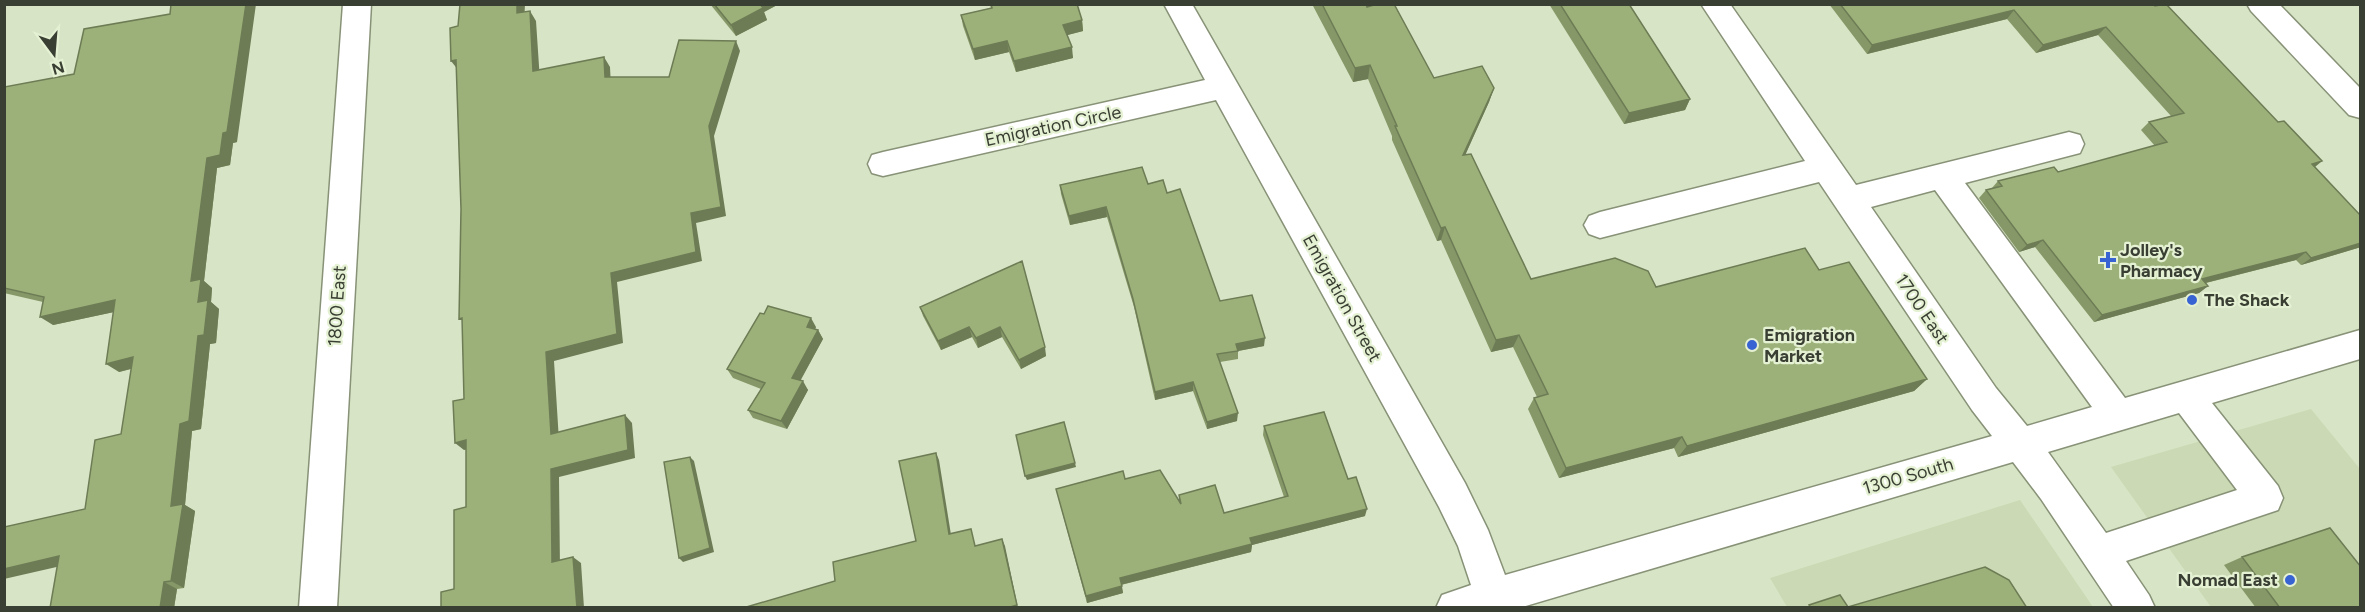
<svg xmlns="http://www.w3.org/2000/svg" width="2365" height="612" font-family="Figtree,sans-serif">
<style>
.built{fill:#cbd9b4}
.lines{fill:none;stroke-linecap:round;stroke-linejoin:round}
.minor-casing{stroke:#879277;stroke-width:3}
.minor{fill:#fff;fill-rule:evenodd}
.wall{fill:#869868}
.shaded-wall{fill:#6d7c55}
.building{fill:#9cb179;stroke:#6d7c55;stroke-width:1.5}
.poi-dot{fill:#3863d3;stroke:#e5f1d3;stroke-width:2}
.labels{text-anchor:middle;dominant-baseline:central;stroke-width:4.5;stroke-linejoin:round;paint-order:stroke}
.street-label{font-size:18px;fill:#3a3f33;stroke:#e5f1d3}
.poi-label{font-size:18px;font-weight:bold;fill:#3a3f33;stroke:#e5f1d3;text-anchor:start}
</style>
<rect width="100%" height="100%" fill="#d8e4c6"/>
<!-- built -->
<path class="built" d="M2311,409l49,60v138h-149l-100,-140z
M2020,500l73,107h-306l-17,-29z"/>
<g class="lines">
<defs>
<path id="minor" d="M343,4h28l-34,604h-38z
M1164,4h28l273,479 23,47 17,45 487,-139 -20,-26 -153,-228 -219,56 -11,-4 -5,-9 5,-9 11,-4 205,-51 -104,-157h29l126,181 213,-53 11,3 4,9 -4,9 -115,30 160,215 235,-68v29l-148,44 66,83 5,12 -5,12 -152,51 23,34 6,13h-41l-73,-109 -28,-37 -494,146h-83l6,-13 29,-10 -13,-39 -19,-39 -223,-407 -333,76 -11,-3 -4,-9 4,-9 11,-3 322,-72zM1935,190l157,217 -65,19 -31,-38 -125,-181zM2179,413l58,77 -131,43 -58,-81z
M2247,4h32l81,84v30l-11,-3 -98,-104z"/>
</defs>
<!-- minor casing -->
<use href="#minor" class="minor-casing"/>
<!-- minor -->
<use href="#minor" class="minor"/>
</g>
<!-- wall -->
<path class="wall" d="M710,4h69l-15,8 3,8 -31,16z
M990,4h87l5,16 1,11 -16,4 6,23 -57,14 -7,-20 -34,8 -12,-34 -2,-11 30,-7z
M1312,4h54l68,74 60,10 -5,14 -24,53 66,124 125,8 163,-17 108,109 -13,12 -236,66 -4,-9 -115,30 -31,-69 6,-11 3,-1 -24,-50 -22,5 -50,-112 -4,1 -45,-101v-4l-24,-57 -15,3z
M1549,4h80l61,95 -5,11 -61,14z
M1829,4h325l124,118 44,39 -7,6 46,80 -60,18 -5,-5 -90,23 2,3 -9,7 -105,29 -59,-75 -16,5 -40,-54 7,-8 6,-2 6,-7 60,-9 97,-26 -14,-16 8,-8 22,-6 -73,-81 -62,18 -29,-34 -140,35z
M4,87l233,55 -4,1 -3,22 -13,3 -13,113 8,7 -1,14 8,7 -3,34 -6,1 -9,85 -9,2 -7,74 10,6 -11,77 -7,1 -3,19h-124l35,-99 36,-75 10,-65 -12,3 -5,-60 -61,13 -10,-23 -39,-9z
M1148,184l19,9 53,108 44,45 -26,5v8l-18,3 17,59 -30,8 -14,-38 -38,9 -21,-93 -27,-90 -37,8 -9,-31 -1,-9z
M1022,261l24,95 -25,13 -19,-32 -24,11 -6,-11 -31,13 -18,-34 -3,-9z
M816,327l-1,2 3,1 5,9 -23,41 8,10 -21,39 -34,-11 -5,-8 13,-21 -28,-11 -6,-9z
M1264,426l84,53 17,37 -113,29 -1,7 -130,33 2,8 -36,10 -29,-106 67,-18 54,22v-6l45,18 60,-16 -21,-62z
M2242,557l119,51h-105l-32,-43z"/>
<!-- shaded-wall -->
<path class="shaded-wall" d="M246,4h10l-19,138 -4,1 -3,22 -13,3 -13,113 8,7 -1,14 8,7 -3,34 -6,1 -9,85 -9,2 -7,74 10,6 -11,77 -13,-7v-75l9,-82 11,-143 16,-123 16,-25z
M517,4h8l-1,20 -7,-11z
M759,4h20l-15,8 3,8 -31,16 -5,-11z
M2014,10l-7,9 -140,35 5,-9z
M530,11l6,10 4,60 -7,-10z
M1082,20l1,11 -19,5 -1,-11z
M2106,27l-8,8 -62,18 7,-8z
M736,41l4,10 -26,85 12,80 -30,7 6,38 -85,21 6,61 -69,18 5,80 -8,-7 -5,-82 65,-79 80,-60 18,-87z
M1007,41l2,11 -34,8 -2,-11z
M1072,47l1,11 -57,14 -2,-11z
M604,57l6,10 1,20 -6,-10z
M456,60l3,11 -8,-10z
M1370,65l-2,14 -15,3 2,-14z
M1494,88l-5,14 -30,67 4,-14z
M1690,99l-5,11 -61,14 5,-11z
M2322,161l-10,8v-5z
M1106,207l1,10 -37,8 -1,-9z
M1445,227l-4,13 -4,1 4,-13z
M2043,240l-8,7 -16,5 8,-7z
M2361,243v4l-60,18 10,-7z
M2306,252l-10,8 -103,26 9,-7z
M2208,286l-9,7 -105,29 8,-7z
M115,300l13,9 -75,16 -13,-8z
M811,318l5,9 -4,9 -5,-9z
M969,327l3,10 -31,13 -3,-9z
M1000,327l2,10 -24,11 -2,-10z
M818,330l5,9 -26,48 -5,-9z
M1519,335l-6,12 -22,5 5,-12z
M1265,338l-1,8 -26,5 -2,-7z
M1045,347l1,9 -25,13 -2,-9z
M133,357l12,8 -26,7 -13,-8z
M1927,379l-13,12 -236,66 9,-11z
M803,381l5,9 -21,39 -6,-8z
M1193,382v9l-38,9v-8z
M1238,413l-1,8 -30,8v-7z
M625,415l7,8 3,35 -76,19 1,92 -8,-7 -1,-93z
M1682,437l-8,11 -115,30 7,-10z
M466,440l9,8 -11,2 -9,-7z
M936,453l3,7 13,81 -3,-7z
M690,457l4,4 20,91 -31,10 -4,-4z
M1075,463l1,4 -49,13 -2,-4z
M1367,509l-2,7 -113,29 -1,7 -131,33v-7l130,-40z
M1002,539l3,7 13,62h-11z
M59,556l15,7 -70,16v-10z
M573,557l8,6 3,45h-7z
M164,582l13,7 -3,19h-14z
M1122,586l1,7 -36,10 -1,-7z"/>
<!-- building -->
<path class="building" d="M171,4h75l-19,128 -4,1 -3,22 -13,3 -16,123 10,-2 -3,23 10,-2 -4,35 -6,1 -9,85 -9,3 -9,82 12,-2 -12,77 -7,1 -4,26h-110l9,-52 -55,13v-42l81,-18 10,-69 26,-6 12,-77 -27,7 9,-64 -75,17 4,-20 -40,-9v-201l70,-13 10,-45 86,-15z
M460,4h57v9l13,-2 3,60 71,-14 1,20h64l10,-37 57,1 -27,85 12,81 -30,6 5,39 -85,21 6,61 -71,18 5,82 74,-19 3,35 -77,19 1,93 21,-5 4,51h-136v-16l13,-3v-79l12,-3v-67l-11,3 -2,-42 11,-2 -2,-81 -3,1 2,-110 -5,-149 -5,1 -1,-33 8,-2z
M714,4h46l3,4 -32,17z
M991,4h86l5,16 -19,5 9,22 -58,14 -7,-20 -34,8 -12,-34 31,-7z
M1322,4h44l1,3 10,-3h17l40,74 48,-12 12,22 -31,67 8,-1 60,125 84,-21 33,13 8,16 149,-39 14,22 30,-8 78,117 -240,67 -5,-9 -116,31 -32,-70 14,-4 -29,-59 -23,5 -51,-113 -4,1 -46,-102h2l-27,-61 -15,3z
M1560,4h69l61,95 -61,14z
M1840,4h314l1,2 11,-2 112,118 6,-1 38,40 -10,3 49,52v27l-50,15 -5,-6 -104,27 6,7 -106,29 -59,-75 -16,5 -41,-55 16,-4 -4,-5 56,-14 4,5 109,-30 -18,-20 35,-9 -78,-86 -63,18 -29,-35 -142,35z
M1142,167l6,17 15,-4 4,13 13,-4 40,112 32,-6 13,43 -29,6 2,7 -21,3 21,59 -31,9 -14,-40 -38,10 -22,-93 -27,-92 -37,9 -9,-31z
M1022,261l23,86 -26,13 -19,-33 -24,11 -7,-11 -31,14 -18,-34z
M768,306l43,12 -4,9 11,3 -26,48 11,3 -22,40 -33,-11 17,-27 -38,-14 33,-56 4,1z
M1324,412l24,67 8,-2 11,32 -117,29 2,6 -132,34 2,8 -36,10 -30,-107 67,-18 2,8 35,-9 21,34 -2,-9 36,-10 9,28 64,-17 -24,-70z
M1064,422l11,41 -50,13 -9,-41z
M936,453l13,81 22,-5 4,17 27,-7 15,66 -10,3h-264l92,-27 -2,-19 83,-21 -17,-80z
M690,457l20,91 -31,10 -15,-96z
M2330,528l31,39v41h-81l-38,-51z
M1985,567l24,13 18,28h-216l-2,-3 31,-10 8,12z"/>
<!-- markers -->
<g class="poi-dot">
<path d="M2105 251h6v6h6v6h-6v6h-6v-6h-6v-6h6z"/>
<circle cx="2192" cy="300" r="6"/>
<circle cx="1752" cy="345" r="6"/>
<circle cx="2290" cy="580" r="6"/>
</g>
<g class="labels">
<!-- street labels -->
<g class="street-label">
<text transform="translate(1053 126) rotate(-12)">Emigration Circle</text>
<text transform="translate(1342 298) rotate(61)">Emigration Street</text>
<text transform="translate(337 306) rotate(-86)">1800 East</text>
<text transform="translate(1922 309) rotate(56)">1700 East</text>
<text transform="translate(1908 476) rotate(-16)">1300 South</text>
</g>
<!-- poi labels -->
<g class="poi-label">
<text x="2120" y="250">Jolley's<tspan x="2120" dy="21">Pharmacy</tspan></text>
<text x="2204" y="300">The Shack</text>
<text x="1764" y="335">Emigration<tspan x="1764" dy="21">Market</tspan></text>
<text x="2278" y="580" text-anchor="end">Nomad East</text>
</g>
</g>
<!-- border -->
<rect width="2365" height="612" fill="none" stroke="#3a3f33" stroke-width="12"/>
<!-- north arrow -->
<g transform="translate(54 54) rotate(164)" stroke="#e5f1d3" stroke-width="4.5" paint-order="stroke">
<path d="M0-4.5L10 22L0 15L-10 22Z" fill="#3a3f33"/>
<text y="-9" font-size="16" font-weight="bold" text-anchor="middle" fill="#3a3f33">N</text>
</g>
</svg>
